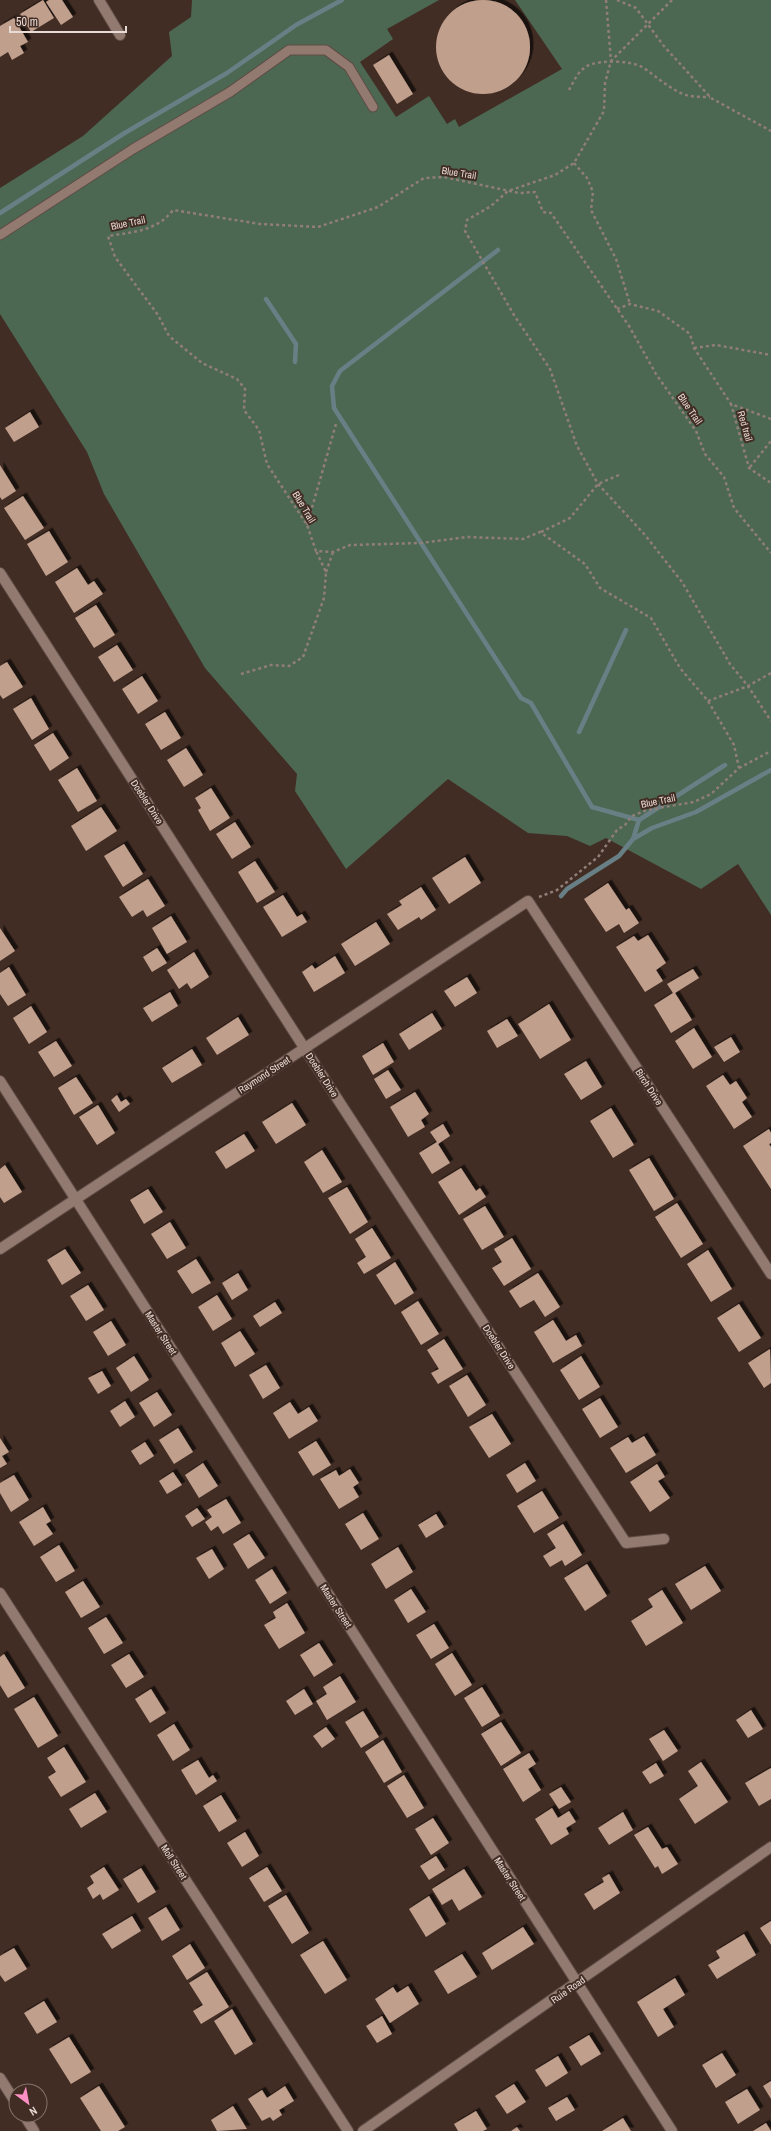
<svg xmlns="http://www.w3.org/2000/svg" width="771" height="2131" font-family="'Archivo Narrow',sans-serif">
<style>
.forest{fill:#4c6852}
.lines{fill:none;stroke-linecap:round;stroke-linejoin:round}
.stream{stroke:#688085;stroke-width:4.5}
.building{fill:#c19f8d;filter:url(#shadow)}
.lane-casing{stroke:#5e4c45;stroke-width:11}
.street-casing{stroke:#5e4c45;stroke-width:12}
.secondary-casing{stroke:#5e4c45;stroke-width:12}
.path{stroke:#907e77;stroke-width:2.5;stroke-dasharray:3 3;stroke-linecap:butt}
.lane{stroke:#937a70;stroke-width:9}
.street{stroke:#937a70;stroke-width:10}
.secondary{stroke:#937a70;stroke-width:10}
.labels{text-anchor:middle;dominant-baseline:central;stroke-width:4;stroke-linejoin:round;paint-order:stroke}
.street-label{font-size:10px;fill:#e8dad4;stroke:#422d24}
</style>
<defs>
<filter id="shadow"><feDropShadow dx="3.5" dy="-3.5" stdDeviation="0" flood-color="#0009"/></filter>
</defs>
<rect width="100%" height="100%" fill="#422d24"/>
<!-- forest -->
<path class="forest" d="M192,0h247l-52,29 6,10 -33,23 36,55 33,-21 18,28 8,-5 4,8 103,-58 -47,-69h256v915l-33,-51 -37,25 -95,-51 -16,8 -23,-10 -39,-3 -80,-54 -102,90 -51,-78 2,-17 -92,-106 -101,-174 -17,-42 -87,-138v-126l83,-52 89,-80 -3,-24 22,-15z"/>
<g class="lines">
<!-- stream -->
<path class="stream" d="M0,213l123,-79 104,-61 69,-48 46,-25
M498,250l-158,121 -8,15 2,22 187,290 10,5 61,104 47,13
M266,299l30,45 -1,18
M579,732l47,-102
M633,839l19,-11 44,-16 75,-42
M561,896l6,-7 52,-33 14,-17 6,-19 86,-55"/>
</g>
<!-- building -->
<path class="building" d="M436 47a47 47 0 1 1 94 0a47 47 0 1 1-94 0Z
M43,0l11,18 -23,14 -11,-18z
M49,0h13l11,17 -12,8 -15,-23z
M14,18l14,24 -8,4 4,7 -12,7 -4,-8 -8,5v-31z
M389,55l24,39 -16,10 -24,-39z
M30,412l9,15 -25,15 -9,-14z
M0,465l16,26 -14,9 -2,-3z
M23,496l21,32 -19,12 -21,-32z
M49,531l19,31 -22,14 -19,-32z
M77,568l11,17 6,-4 9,13 -29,19 -19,-31z
M96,605l19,30 -21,13 -19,-30z
M117,645l16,25 -19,12 -16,-25z
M7,662l16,25 -20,12 -3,-4v-29z
M142,676l16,25 -20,13 -16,-25z
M31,698l18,31 -17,11 -19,-31z
M165,712l16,26 -20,12 -16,-26z
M53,733l16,25 -19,13 -16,-26z
M186,748l17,27 -19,12 -17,-27z
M77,768l20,33 -19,11 -20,-32z
M211,788l19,30 -20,13 -12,-21 3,-2 -6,-10z
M101,807l16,24 -31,20 -15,-25z
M235,822l16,25 -19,12 -16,-25z
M124,844l19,30 -20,13 -19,-31z
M465,857l16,26 -32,21 -17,-26z
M255,861l20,31 -18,11 -19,-31z
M148,879l17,27 -18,11 -4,-7 -11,7 -13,-20z
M608,883l18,27 3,-2 10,15 -15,10 -5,-9 -13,8 -22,-33z
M421,887l15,23 -15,10 -2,-3 -21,13 -11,-16 15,-9 -3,-4z
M283,895l14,22 5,-3 5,8 -25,15 -19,-30z
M171,916l16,26 -20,12 -15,-26z
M376,922l14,22 -35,22 -14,-22z
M0,928l15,23 -15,10z
M648,935l18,28 -10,7 7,11 -18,11 -29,-45 18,-11 4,5z
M157,948l10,15 -15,9 -9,-15z
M194,952l15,25 -18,12 -4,-6 -8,6 -12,-19z
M335,956l10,17 -31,19 -12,-20 10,-7 3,4z
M9,967l17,28 -18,11 -8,-12v-21z
M693,969l6,9 -24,15 17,27 -21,13 -17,-28 19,-12 -6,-9z
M467,977l10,16 -22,14 -11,-16z
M170,992l8,14 -26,16 -9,-14z
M549,1004l22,36 -31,19 -22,-35z
M31,1006l16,26 -18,12 -16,-26z
M432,1013l10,16 -33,21 -10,-16z
M238,1017l11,18 -32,20 -11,-17z
M507,1019l11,17 -21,12 -10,-17z
M694,1028l18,29 -19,12 -18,-28z
M731,1037l9,15 -16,10 -10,-15z
M56,1041l16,25 -18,11 -16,-25z
M383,1043l11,19 -21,13 -11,-19z
M192,1049l10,16 -30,18 -10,-15z
M586,1061l16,26 -21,13 -17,-26z
M388,1070l13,20 -15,9 -12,-20z
M723,1075l7,10 6,-4 11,17 -5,4 10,15 -18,12 -28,-43z
M76,1077l17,26 -19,12 -16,-27z
M415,1092l14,22 -8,6 4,7 -17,10 -18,-30z
M117,1095l4,7 5,-3 4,5 -11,8 -8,-12z
M292,1103l14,22 -30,19 -14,-22z
M98,1105l17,28 -18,12 -18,-28z
M611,1108l23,37 -21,13 -23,-37z
M443,1124l7,12 -12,8 12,19 -18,11 -13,-21 18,-11 -7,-10z
M769,1129l2,4v10l-2,1 2,3v42l-28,-43z
M244,1134l11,17 -29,18 -11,-17z
M322,1150l20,32 -19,11 -19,-31z
M649,1158l25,41 -20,12 -25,-41z
M5,1165l17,27 -18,11 -4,-6v-28z
M461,1168l15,23 4,-3 6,9 -27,18 -21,-33z
M347,1187l21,35 -18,12 -22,-36z
M148,1189l15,23 -19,12 -14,-24z
M677,1203l26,41 -22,14 -26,-41z
M485,1206l19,31 -22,13 -19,-31z
M170,1222l16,26 -19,11 -16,-25z
M372,1228l19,30 -27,16 -7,-11 9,-6 -11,-18z
M512,1238l19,31 -27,17 -12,-18 10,-6 -8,-13z
M65,1249l16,24 -19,12 -15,-25z
M708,1250l24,39 -21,13 -24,-38z
M196,1259l15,24 -19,11 -15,-23z
M395,1262l19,31 -19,12 -19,-30z
M238,1273l10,17 -16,10 -10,-17z
M538,1273l22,34 -15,10 -11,-17 -14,8 -11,-17z
M88,1285l16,25 -18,11 -16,-25z
M217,1295l15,24 -19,12 -15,-24z
M418,1301l21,33 -18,11 -20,-33z
M275,1302l7,11 -22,14 -7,-11z
M739,1304l22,34 -22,14 -22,-34z
M553,1320l13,21 10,-6 6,11 -29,17 -19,-31z
M111,1321l15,24 -18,11 -15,-24z
M240,1331l15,23 -20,13 -14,-24z
M444,1339l19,30 -25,15 -7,-11 8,-4 -12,-19z
M770,1349l1,34 -7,5 -16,-25z
M134,1356l15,24 -18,12 -15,-24z
M581,1356l19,31 -21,13 -19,-30z
M266,1365l14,23 -17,11 -14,-24z
M102,1371l9,15 -13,8 -10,-16z
M467,1375l19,30 -18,12 -19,-31z
M157,1392l15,23 -18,12 -15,-24z
M600,1398l18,29 -18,11 -18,-29z
M125,1401l10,16 -15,10 -10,-16z
M290,1402l8,12 11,-7 9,14 -29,18 -16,-26z
M492,1414l19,30 -22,14 -20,-31z
M178,1428l15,24 -19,12 -15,-24z
M644,1436l12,19 -30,18 -16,-25 18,-11 4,6z
M0,1438l9,14 -7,4 5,8 -7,4z
M316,1441l15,24 -18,11 -15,-24z
M145,1442l9,14 -14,9 -9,-14z
M203,1463l15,23 -19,12 -14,-23z
M525,1463l11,18 -19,12 -11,-18z
M657,1464l8,13 -7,4 12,17 -20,14 -20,-30z
M350,1469l9,14 -6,4 6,10 -20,12 -19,-30 16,-9 3,6z
M173,1472l9,13 -15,9 -8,-13z
M14,1475l15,25 -18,12 -11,-19v-10z
M542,1491l17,27 -25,15 -17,-27z
M226,1499l15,24 -18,11 -5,-8 -7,5 -6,-9 7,-5 -5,-7z
M43,1507l8,14 -5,3 7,10 -19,12 -15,-24z
M197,1508l8,11 -13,8 -7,-11z
M363,1513l16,26 -18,11 -16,-26z
M436,1514l8,13 -18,11 -8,-13z
M563,1524l19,31 -17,11 -3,-6 -12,7 -7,-11 13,-8 -9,-14z
M249,1534l16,24 -17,11 -15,-25z
M59,1545l16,26 -19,11 -16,-25z
M398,1547l15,25 -27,17 -15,-25z
M212,1549l12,20 -15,10 -13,-21z
M587,1564l20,32 -22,15 -21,-33z
M705,1566l16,25 -30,19 -16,-26z
M272,1569l15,24 -17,11 -15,-24z
M83,1581l17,26 -19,11 -16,-26z
M411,1589l15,23 -18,11 -14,-23z
M662,1590l21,33 -37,23 -15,-25 22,-14 -5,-8z
M287,1603l18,30 -26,16 -15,-24 12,-7 -3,-6z
M106,1617l17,26 -19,11 -16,-26z
M434,1624l15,24 -18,11 -15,-24z
M319,1643l14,22 -19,12 -14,-22z
M452,1653l20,32 -17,11 -20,-32z
M4,1654l21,34 -17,10 -8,-13v-28z
M129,1654l15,23 -18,11 -15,-23z
M340,1676l16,26 -29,18 -11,-19 11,-7 -4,-7z
M482,1687l18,29 -18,11 -18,-29z
M151,1689l15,24 -16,10 -15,-24z
M304,1689l9,15 -18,11 -9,-14z
M34,1697l24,39 -20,12 -24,-39z
M751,1710l12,19 -15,9 -12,-18z
M363,1711l16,26 -18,11 -16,-26z
M501,1722l20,31 -20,13 -20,-32z
M174,1724l16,26 -17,11 -16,-26z
M326,1727l9,12 -13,9 -9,-12z
M664,1730l14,21 -15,10 -14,-22z
M383,1740l19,32 -18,11 -19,-31z
M64,1747l22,35 -25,15 -13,-20 8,-5 -9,-14z
M529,1753l7,11 -8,5 13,21 -18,12 -20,-33z
M198,1760l11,18 4,-3 4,6 -21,14 -15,-25z
M701,1762l27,40 -33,22 -16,-25 19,-13 -10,-15z
M656,1763l8,13 -14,8 -8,-12z
M771,1768v31l-12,7 -14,-23z
M404,1775l20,33 -17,10 -20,-32z
M561,1787l10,15 -12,7 -10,-15z
M95,1793l12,19 -26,16 -12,-19z
M221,1795l16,26 -18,11 -16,-26z
M552,1808l6,10 11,-7 7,11 -10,6 3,6 -18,11 -16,-26z
M623,1812l10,18 -24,15 -11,-17z
M433,1818l16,25 -18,12 -16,-26z
M648,1827l14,22 5,-2 11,17 -16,10 -4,-8 -3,2 -21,-33z
M245,1832l14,24 -17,11 -15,-24z
M436,1856l9,14 -16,10 -9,-14z
M104,1867l15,23 -16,10 -3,-6 -7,5 -6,-11 7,-5 -4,-7z
M267,1867l15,24 -18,11 -15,-24z
M141,1868l15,24 -18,11 -15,-24z
M464,1869l18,28 -23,14 -7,-12 -10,6 -10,-16z
M609,1874l11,19 -26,17 -10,-16 20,-12 -2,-4z
M286,1895l23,38 -17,11 -24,-38z
M429,1896l17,28 -20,13 -17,-28z
M166,1907l14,23 -18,11 -14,-23z
M132,1916l9,15 -29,18 -10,-15z
M771,1921v24l-11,-17z
M523,1927l11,17 -42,26 -10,-17z
M744,1934l12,21 -39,24 -9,-14 12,-7 -4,-7z
M323,1941l24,39 -22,14 -25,-39z
M190,1944l15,24 -18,12 -15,-24z
M14,1948l13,21 -22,13 -5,-7v-19z
M462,1954l15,23 -29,17 -14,-23z
M207,1972l22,35 -28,17 -8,-13 10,-6 -14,-22z
M675,1978l10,17 -22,14 11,18 -16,10 -21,-35z
M408,1986l11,18 -29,19 -15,-24 18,-12 4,6z
M44,2001l13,21 -20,12 -13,-21z
M232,2009l21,35 -18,11 -21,-34z
M382,2016l10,18 -15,9 -11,-17z
M589,2035l12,19 -20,12 -12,-19z
M69,2037l22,35 -20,12 -22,-35z
M722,2053l14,22 -20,13 -14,-23z
M558,2056l10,17 -22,14 -11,-17z
M771,2081v18l-8,-13z
M514,2084l12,18 -19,12 -12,-18z
M99,2086l26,41 -7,4h-17l-21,-33z
M285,2086l9,15 -15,9 3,5 -9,6 -3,-4 -8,4 -14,-22 14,-9 5,8z
M747,2089l13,21 -22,14 -13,-22z
M567,2097l8,13 -19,11 -8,-13z
M233,2106l14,23 -30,2 -6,-11z
M476,2111l11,18 -4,2h-25l-4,-7z
M623,2118l8,13h-29z
M766,2123l5,8h-18z
M517,2127l3,4h-9z"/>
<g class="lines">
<defs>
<path id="lane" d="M0,235l133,-86 97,-57 59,-42h37l23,17 24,40"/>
<path id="street" d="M99,0l21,35
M0,573l305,476 321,494 38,-4
M0,1081l672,1050
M0,1249l528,-348 243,373
M0,1593l348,538
M363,2131l408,-284"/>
<path id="secondary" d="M0,2078l16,25
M24,2115l10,16"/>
</defs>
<!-- lane casing -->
<use href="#lane" class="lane-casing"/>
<!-- street casing -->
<use href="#street" class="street-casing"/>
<!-- secondary casing -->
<use href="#secondary" class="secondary-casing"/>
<!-- path -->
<path class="path" d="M606,0l5,61
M617,0l19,8 27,37 48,53 60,33
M672,0l-61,61 -6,22 -1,28 -30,52 -19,12 -47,16 -17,15 -24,14 -2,11 49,84 36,54 27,77 21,38 47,51 37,47 48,82 18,22 23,35
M569,90c5,-9 9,-19 18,-24 12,-6 43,-6 55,1 14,9 25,20 41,27 8,3 18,3 27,3
M574,163l13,15 6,14 -2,18 25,49 14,45
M617,309l13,-5 28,7 32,23 4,14 37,56
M694,348l22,-3 55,10
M771,419l-40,-15 18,64 22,15
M750,467l21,-26
M307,525l29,-101
M541,532l29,-14 28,-34 21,-9
M326,572l7,-20
M241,674l30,-9 18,1 14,-9 21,-59 2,-26 -10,-21
M708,701l40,-15 23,-13
M739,768l32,-17
M539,897l18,-7 41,-33 19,-27 8,-5 7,-9 15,-6 47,-8 17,-8 28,-26 -5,-23 -26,-44 -28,-33 -29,-50 -51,-30 -15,-24 -45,-32 -17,7 -56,-2 -46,6 -71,2 -17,7 -17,-1 -9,-26 -40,-61 -8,-34 -15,-20 1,-21 -8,-10 -35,-16 -33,-27 -11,-21 -43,-58 -7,-21c25,-4 49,-5 65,-26l87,14 58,3 60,-20 46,-29 20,-1 75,16 16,-1 8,20 8,1 78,113 27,48 40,57 9,23 19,23 10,31 37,45"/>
<!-- lane -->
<use href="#lane" class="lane"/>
<!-- street -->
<use href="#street" class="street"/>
<!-- secondary -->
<use href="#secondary" class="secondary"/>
</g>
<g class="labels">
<!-- street labels -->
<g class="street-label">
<text transform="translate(459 173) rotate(9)">Blue Trail</text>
<text transform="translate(128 223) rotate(-12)">Blue Trail</text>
<text transform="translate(690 409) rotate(55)">Blue Trail</text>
<text transform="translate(745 426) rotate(74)">Red trail</text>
<text transform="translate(304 507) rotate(59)">Blue Trail</text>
<text transform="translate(658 801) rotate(-12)">Blue Trail</text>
<text transform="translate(147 802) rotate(57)">Doebler Drive</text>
<text transform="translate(264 1075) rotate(-33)">Raymond Street</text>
<text transform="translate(322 1075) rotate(57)">Doebler Drive</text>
<text transform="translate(649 1087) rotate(57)">Birch Drive</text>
<text transform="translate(161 1333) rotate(57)">Master Street</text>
<text transform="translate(499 1347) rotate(57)">Doebler Drive</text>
<text transform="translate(336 1606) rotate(57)">Master Street</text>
<text transform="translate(174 1862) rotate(57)">Moll Street</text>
<text transform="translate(510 1879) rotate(57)">Master Street</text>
<text transform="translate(568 1990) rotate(-35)">Ruie Road</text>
</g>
</g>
<!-- north arrow -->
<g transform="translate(28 2103) rotate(148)"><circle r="19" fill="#422d24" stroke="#84726a"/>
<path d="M0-3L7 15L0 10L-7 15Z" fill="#fc8fc3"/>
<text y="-6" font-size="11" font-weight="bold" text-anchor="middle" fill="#e8dad4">N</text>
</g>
<!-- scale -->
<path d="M10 26v6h116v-6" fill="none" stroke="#e8dad4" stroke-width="2"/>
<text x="16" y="26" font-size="12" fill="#e8dad4" stroke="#422d24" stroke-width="3" paint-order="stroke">50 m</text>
</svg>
